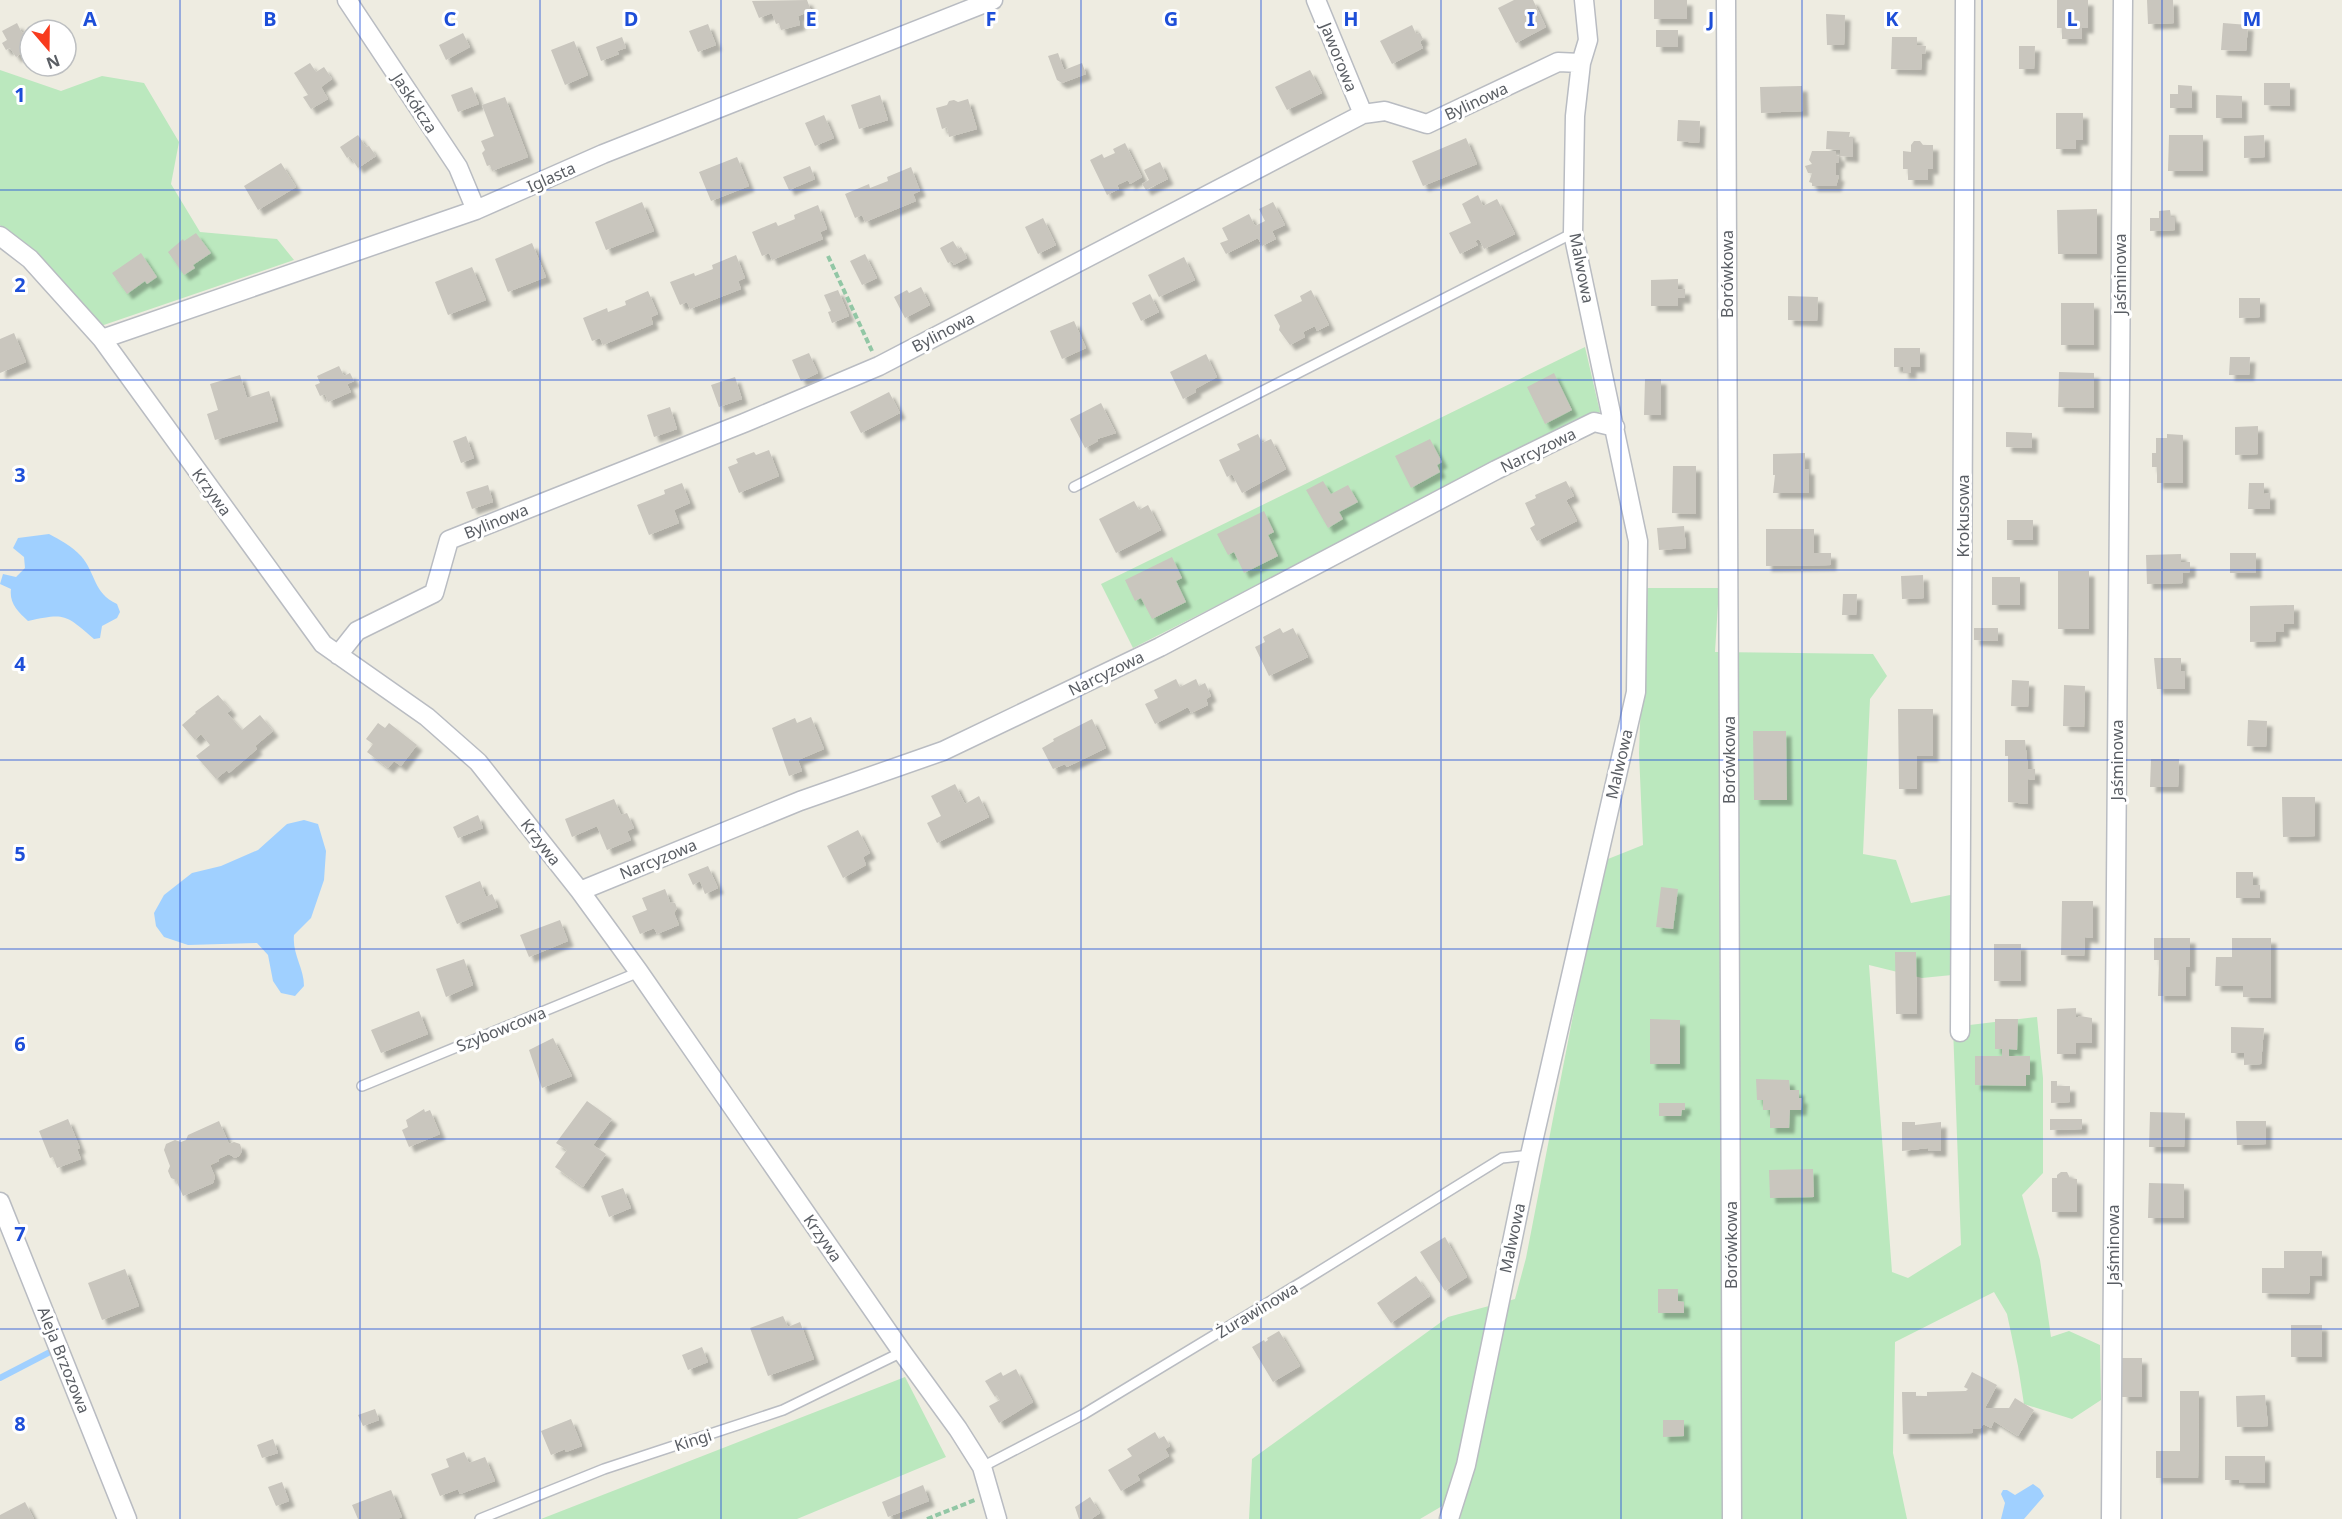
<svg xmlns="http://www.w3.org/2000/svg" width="2342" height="1519" font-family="'Noto Sans',sans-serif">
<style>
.green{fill:#bbe8be}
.water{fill:#a0d0ff}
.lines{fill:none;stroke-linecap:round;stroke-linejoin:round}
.stream{stroke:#a0d0ff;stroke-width:6}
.building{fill:#c9c6be;filter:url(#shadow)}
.lane-casing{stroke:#b9bcc2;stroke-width:12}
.street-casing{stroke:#b9bcc2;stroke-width:21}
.path{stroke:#92c7a5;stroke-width:4;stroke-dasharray:6 3;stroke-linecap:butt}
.lane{stroke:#fff;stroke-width:9}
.street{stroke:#fff;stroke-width:18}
.grid{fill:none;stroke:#1d4ed8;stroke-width:1.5;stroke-opacity:0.55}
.labels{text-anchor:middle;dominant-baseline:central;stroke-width:6;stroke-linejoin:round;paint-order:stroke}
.street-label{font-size:16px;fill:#5a5e64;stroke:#fff}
.grid-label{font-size:20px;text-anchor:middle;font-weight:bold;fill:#1d4ed8;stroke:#fff;stroke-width:6;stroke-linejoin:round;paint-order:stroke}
</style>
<defs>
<filter id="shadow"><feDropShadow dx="5.5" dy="5.5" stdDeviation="1.5" flood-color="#0004"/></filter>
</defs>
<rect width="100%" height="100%" fill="#eeece1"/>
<!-- green -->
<path class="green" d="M0,70l61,21 41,-15 42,7 35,59 -8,42 29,48 77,7 17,21 -202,69 -92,-104z
M1585,347l15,65 -467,236 -32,-64z
M1645,588h74l-4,64 158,2 14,22 -17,23 -7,155 33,6 15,43 44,-9 7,80 -40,4 -53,-13 23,307 16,6 53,-33 -8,-218 84,-10 6,61v95l-21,22 18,65 11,77 18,-6 31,14 1,55 -29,19 -48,-15 -6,-38 -11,-52 -13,-22 -99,50 -2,111 14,66h-447l6,-27 -46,27h-171l3,-60 196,-142 67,-18 11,-41 77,-397 40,-16 -4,-92z
M905,1377l41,80 -149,62h-256z"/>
<!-- water -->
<path class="water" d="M49,534c11,6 23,12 32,22 15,17 12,37 36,48l3,8 -3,6 -15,8 -2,12 -6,1c-29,-25 -29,-26 -66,-18 -10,-9 -19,-18 -17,-32l-11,-5 3,-10 13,3 9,-9 -1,-11 -11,-9 5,-10z
M304,820l14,4 8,27 -2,29 -13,38 -17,17c-2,19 10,33 10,51l-9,10 -14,-3 -8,-12 -5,-26 -11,-12 -69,2 -24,-8 -8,-11 -2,-13 10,-18 28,-22 29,-7 37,-16 29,-26z
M2033,1484l7,5 4,7 -20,23h-23l4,-16 -4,-9 2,-4h4l8,5z"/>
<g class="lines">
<!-- stream -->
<path class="stream" d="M0,1378l50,-26"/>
</g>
<!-- building -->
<path class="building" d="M807,0l4,11 -13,5 2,9 -19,5 -2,-7 -3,1 -4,-11 -13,5 -7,-17z
M1514,0h19l13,27 -30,16 -18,-35z
M1654,0h33v19h-33z
M2057,0h31v28h-6v11h-20v-11h-5z
M2147,0h26l1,23 -26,1z
M1826,14l19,1 -1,30h-17z
M17,23l5,10 5,-2 3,5 -3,4 3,8 -14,9 -6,-9 -4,2 -4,-7 5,-3 -5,-9z
M2223,23l25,2 -2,26 -25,-1z
M708,24l8,21 -18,7 -9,-21z
M1412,25l4,9 4,-1 3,6 -3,3 3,6 -31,16 -12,-23z
M1656,30h22v17h-22z
M463,33l7,14 -24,13 -7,-15z
M622,37l4,11 -9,3 2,3 -18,7 -5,-14z
M1892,37h25v8l9,1 -1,8h-3l-1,16 -30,-1z
M574,41l14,34 -23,10 -14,-35z
M2019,46h16l-1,23h-15z
M1058,53l6,17 18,-7 4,11 -24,9 -5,-3 -9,-24z
M310,63l6,9 8,-5 8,12 -11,8 7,12 -17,10 -8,-12 5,-2 -14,-22z
M1310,70l12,23 -35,17 -12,-23z
M2264,83h26v23l-26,-1z
M2178,85l14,1v22h-22v-14h8z
M1802,86l1,25 -42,2 -1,-26z
M472,87l7,17 -21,8 -7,-17z
M880,95l8,25 -29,9 -8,-24z
M2216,95l26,1v22h-26z
M505,97l23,60 -36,14 -2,-6 -3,1 -5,-13 3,-3 -4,-9 13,-5 -12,-31z
M968,99l9,30 -28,8 -2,-10 -5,2 -6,-21 11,-3 2,-4 5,-1 4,2z
M2056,113h27v27h-7v9h-20z
M824,115l10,23 -19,8 -10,-23z
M1678,120l22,1 -1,22 -22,-2z
M1827,131l23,1 -1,5h4v20l-13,-1v-6l-14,-1z
M358,135l8,12 3,-1 7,10 -18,12 -8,-12 -3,2 -7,-11z
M2169,135h34v36h-35z
M2264,135l1,22 -21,1v-22z
M1466,138l11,26 -54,22 -11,-25z
M1914,141h6l3,4h10v24h-5v11h-20v-11h-5v-18l8,1v-7z
M1125,143l17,34 -12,7 -2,-4 -11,5 2,4 -12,6 -17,-35 12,-6 2,4 11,-5 -2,-4z
M1812,151h24v4l3,1v6l-3,1v12l3,1 -3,10h-24v-3l-3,-1 3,-9h-4l-3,-7 7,-2 -3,-4z
M737,157l12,29 -38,15 -12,-29z
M1160,162l8,17 -22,11 -4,-6 7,-4 -5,-10z
M281,163l15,24 -38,23 -14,-24z
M810,166l5,13 -26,11 -6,-13z
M911,167l9,24 -7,3 3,7 -51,21 -3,-7 -7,3 -10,-24 24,-10 1,4 18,-7 -1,-4z
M1478,195l5,11 14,-7 18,35 -31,15 -5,-10 -4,2 3,4 -18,9 -11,-21 22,-10 -9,-19z
M642,202l12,29 -48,19 -11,-28z
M1273,202l12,23 -13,6 4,8 -14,7 -4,-8 -32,16 -6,-11 8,-3 -6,-12 27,-14 6,12 10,-5 -6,-12z
M818,205l9,24 -7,3 3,7 -51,21 -3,-7 -7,3 -10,-24 24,-10 2,4 17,-7 -1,-4z
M2097,209v45h-39l-1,-44z
M2170,210l1,7h4v13l-25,1v-13h9v-7z
M1043,218l13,27 -18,9 -13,-27z
M196,233l15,20 -18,12 2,3 -11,7 -16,-23 15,-13 1,2z
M953,241l5,8 3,-2 6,11 -13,7 -2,-4 -4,2 -8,-15z
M532,243l14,34 -38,15 -13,-33z
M141,253l16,24 -10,7 -2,-3 -18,13 -15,-21z
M865,254l12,24 -15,7 -12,-24z
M736,255l9,23 -7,3 3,8 -51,20 -3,-7 -7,3 -10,-23 24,-9 1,3 18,-7 -1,-4z
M1184,257l11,23 -36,17 -11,-22z
M472,267l14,33 -38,15 -13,-33z
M1678,279v10h7v9h-7v8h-27v-26z
M921,287l9,18 -25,13 -11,-21 13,-7 2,3z
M838,290l11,26 -17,7 -4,-11 3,-1 -7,-16z
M1311,290l18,35 -12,6 -2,-5 -12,6 2,5 -15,8 -11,-15 1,-4 -6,-11 28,-14 -2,-5z
M648,291l10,23 -7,3 2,7 -50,21 -3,-7 -8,3 -9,-23 24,-10 1,4 18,-7 -1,-4z
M1150,294l9,18 -18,9 -9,-18z
M1788,296l30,1 -1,24 -29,-1z
M2239,298h21v19l-21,1z
M2061,303h33v42h-33z
M1074,321l12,27 -24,11 -12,-28z
M14,333l12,29 -26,11v-34z
M1894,348h26v19h-9v6h-8v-6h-9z
M809,353l9,20 -17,8 -9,-21z
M1206,354l11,23 -22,12 1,3 -13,7 -13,-27z
M2230,357h20l-1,18h-20z
M339,366l5,10 6,-3 4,8 -7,3 4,8 -23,10 -3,-8 -5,2 -5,-11 5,-2 -3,-7z
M2059,372l35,1v35l-36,-1z
M1554,373l18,37 -27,14 -18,-37z
M240,375l7,23 22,-7 9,30 -63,19 -8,-26 11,-4 -8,-26z
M735,377l7,22 -23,8 -8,-22z
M1645,379h16v36h-17z
M889,392l11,21 -39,20 -11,-21z
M1101,403l15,30 -19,6 1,2 -13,7 -15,-29z
M670,407l7,22 -23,8 -7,-22z
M2258,426v28l-23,1v-28z
M2006,432l26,1v15l-26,-1z
M1258,434l4,9 9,-4 15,30 -44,24 -10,-19 -5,3 -8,-17 21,-10 -3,-6z
M2167,434l16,1v48h-26v-16h-5v-14h4v-15h11z
M466,436l8,22 -13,5 -8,-22z
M1430,439l12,23 -5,3 3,7 -29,16 -16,-32z
M769,450l10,26 -40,17 -11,-26 10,-4 -2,-4 18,-7 2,3z
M1805,453v16h4v24h-36l2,-18h-2v-21z
M1673,466h23v48l-24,-1z
M1323,481l8,13 17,-9 10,17 -19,10 4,7 -15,9 -22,-38z
M1566,481l8,15 -8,4 11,21 -40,20 -7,-13 5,-3 -10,-22 11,-5 -1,-3z
M682,483l8,20 -16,7 5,13 -30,12 -12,-30 28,-11 -1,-4z
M2249,483h15v11l6,-1v16h-22z
M488,485l5,17 -21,7 -6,-17z
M1134,501l5,9 9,-5 13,25 -45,23 -17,-34z
M1264,511l10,21 -6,3 10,21 -34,17 -10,-21 -6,3 -11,-21z
M2007,520h26v20h-26z
M1684,526l2,22 -27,2 -2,-22z
M1766,529h48v24h17v12l-65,1z
M2230,553h26v20h-26z
M2181,554v8h9v10l-7,1v10l-36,1 -1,-29z
M1172,557l10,21 -6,3 10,21 -34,17 -11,-21 -6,3 -10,-21z
M2058,571h31v58h-31z
M1923,575l1,23 -22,1 -1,-23z
M1992,577h28v28h-28z
M1843,594h14l-1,21h-14z
M2294,605v19h-10v8h-8v9l-26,1v-36z
M1280,628l3,5 10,-5 15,29 -39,19 -14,-29 10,-5 -2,-5z
M1974,628h24v13l-24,-1z
M2154,658h27v13h4v18h-28z
M1176,679l4,8 16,-8 3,7 6,-3 6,13 -5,3 2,6 -17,8 -3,-6 -33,17 -10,-20 13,-6 -4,-8z
M2012,680l17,1 -1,26 -17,-1z
M2064,685l21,1 -1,41 -21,-1z
M218,695l13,15 -4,3 15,17 18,-15 13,16 -18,15 2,3 -28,24 -2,-3 -11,9 -20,-23 14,-11 -9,-11 -6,6 -13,-15 14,-12 -1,-1z
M1898,709h35v47h-16v33h-18z
M811,717l13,32 -26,11 4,11 -13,5 -17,-48 23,-10 2,5z
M1092,719l14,29 -39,19 -2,-3 -12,5 -11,-21 12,-7 -1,-2z
M2248,720l19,1 -1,26 -19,-1z
M378,723l7,5 4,-5 28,22 -16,21 -7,-5 -6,7 -21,-16 6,-8 -7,-5z
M1753,731h33l1,69h-33z
M2005,740h20l3,29h7v11l-7,-1v25l-20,-2v-46h-3z
M2151,759h28l-1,28h-28z
M955,784l10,20 14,-8 10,21 -52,26 -10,-20 14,-7 -10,-20z
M2282,797h33v39l-32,1z
M614,799l7,16 6,-2 7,15 -7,3 4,9 -24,10 -10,-24 -25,11 -7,-18z
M478,815l5,13 -25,10 -5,-11z
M858,830l12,23 -7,4 3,8 -23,13 -16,-32z
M708,866l10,22 -13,6 -5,-13 -7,4 -5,-11z
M2236,872h17v13h7v13h-24z
M480,881l6,16 6,-3 6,13 -41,17 -12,-28z
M1661,887l17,2 -5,40 -17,-2z
M665,889l5,13 5,1 2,5 -3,5 5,12 -22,9 -3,-6 -14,6 -8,-18 15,-6 -5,-12z
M2062,901h31v37l-8,-1 -1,19 -23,-1z
M560,920l8,21 -39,16 -9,-22z
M2154,938h36v29h-4v29h-28l1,-36h-5z
M2232,938h39v60l-28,-1v-11h-28l1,-29h16z
M1994,944h27v37h-27z
M1895,952h21l1,62h-21z
M464,959l9,26 -27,12 -10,-28z
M2076,1008v10l4,-2 12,2v25h-16v11h-19v-45z
M419,1011l9,23 -47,19 -10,-23z
M1650,1019l30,1v44h-30z
M1995,1019h23l-1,31 -8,-1v7h21v19h-4v11l-51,-1v-29h27v-7h-7z
M2231,1027l33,1 -3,36 -17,1v-12h-13z
M553,1038l19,38 -30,12 -13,-38z
M1756,1079l33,1 1,10h9v8h3l-1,12h-11l-1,18h-19v-18h-7v-10h-6z
M2051,1081h6v5h13v16l-19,1z
M587,1101l25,18 -19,26 13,9 -23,33 -28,-20 12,-17 -11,-7z
M1659,1103h26v7h-3l-1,6h-22z
M424,1109l1,3 5,-2 10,24 -31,13 -7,-17 6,-3 -2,-7z
M2150,1112l35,1 -1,34h-35z
M68,1119l12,29 -3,1 4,10 -24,9 -4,-11 -3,1 -11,-27z
M2050,1119h32v10l-32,1z
M219,1121l10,23 5,-2 6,2 2,7 -3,5 -4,2 -6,-4 -11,5 1,2 -9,4 5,12 -2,6 -30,13 -7,-16 -5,-2 -3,-7 2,-5 -6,-16 2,-6 9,-4 6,2 5,-2 2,-5z
M2236,1121h30v23l-29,1z
M1902,1122h13v3l26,-3v29h-13v-3l-26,3z
M1813,1169l1,28 -44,1 -1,-28z
M2061,1172h6l3,6 7,1v33h-25v-34h5v-3z
M2149,1183l35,1v34h-36z
M623,1188l8,20 -22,9 -8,-21z
M1445,1237l22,40 -22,14 -25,-39z
M2284,1251h38v25h-12l-1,18 -47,-1v-25h22z
M125,1269l14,37 -37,14 -14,-37z
M1416,1276l14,20 -39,27 -14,-20z
M1658,1289h20v12l6,1v11h-26z
M783,1316l5,11 12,-5 14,37 -46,17 -18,-48z
M2291,1325h31v32h-31z
M1279,1331l21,35 -27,16 -21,-35 12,-7 1,2 3,-2 -1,-2z
M702,1347l6,15 -20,8 -6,-15z
M2122,1358h20v39h-20z
M1016,1369l17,33 -34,21 -10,-17 11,-6 -3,-5 -2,2 -10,-16 16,-9 2,4z
M1972,1372l25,13 -12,23h24l6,-10 19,12 -16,26 -24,-15 -3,7 -8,-4 -2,4 -8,1v4l-70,1 -1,-42h14v4h11v-4l39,-1 2,-2 -4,-2z
M2180,1391h19l-1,87h-42v-27h24z
M2265,1395l3,31 -31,1 -1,-31z
M375,1409l4,11 -16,6 -5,-11z
M571,1419l11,27 -16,6 -1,-3 -14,6 -10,-24z
M1663,1420h21v16l-21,1z
M1155,1432l4,7 5,-3 6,10 -5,3 4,7 -32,19 3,5 -19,11 -13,-21 24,-14 -5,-7z
M273,1439l5,14 -16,5 -5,-13z
M464,1452l5,11 16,-6 10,24 -35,13 -2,-5 -18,7 -9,-22 18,-7 -3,-8z
M2225,1456h40v27h-26v-3h-14z
M282,1482l7,19 -13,5 -8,-19z
M923,1485l6,16 -41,16 -6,-15z
M391,1490l11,27 -5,2h-39l-6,-14z
M1090,1497l10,16 -9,6h-12l-4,-12z
M25,1502l9,17h-34v-4z"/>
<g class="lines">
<defs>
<path id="lane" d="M1074,487l499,-254
M362,1086l277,-114
M982,1467l102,-53 218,-132 200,-124 28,-3
M480,1519l124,-50 179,-59 119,-58"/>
<path id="street" d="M347,0l111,167 18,43
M1316,0l47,114
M1726,0l6,1519
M0,236l30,23 72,80 221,305 104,73 51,45 102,129 59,81 263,380 56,77 24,38 15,52
M102,339l374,-129 127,-56 390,-154
M338,655l19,-24 77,-38 15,-53 295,-117 135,-57 484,-252 22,-3 42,13 131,-62 23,1
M580,891l220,-90 143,-50 217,-104 336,-177 98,-48 21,5
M1960,1032l5,-1032
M0,1202l127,317
M1449,1519l17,-54 64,-310 106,-463 2,-151 -65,-308 2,-117 6,-53 7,-23 -4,-40
M2111,1519l12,-1519"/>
</defs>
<!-- lane casing -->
<use href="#lane" class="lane-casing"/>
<!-- street casing -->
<use href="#street" class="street-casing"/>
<!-- path -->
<path class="path" d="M828,256l44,95
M927,1519l48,-19"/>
<!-- lane -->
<use href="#lane" class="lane"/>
<!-- street -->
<use href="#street" class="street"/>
</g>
<!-- grid -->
<path class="grid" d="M180,0v1519M360,0v1519M540,0v1519M721,0v1519M901,0v1519M1081,0v1519M1261,0v1519M1441,0v1519M1621,0v1519M1802,0v1519M1982,0v1519M2162,0v1519M0,190h2342M0,380h2342M0,570h2342M0,760h2342M0,949h2342M0,1139h2342M0,1329h2342"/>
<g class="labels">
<!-- street labels -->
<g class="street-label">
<text transform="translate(1339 57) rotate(68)">Jaworowa</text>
<text transform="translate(1476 101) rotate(-25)">Bylinowa</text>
<text transform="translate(415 103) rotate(57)">Jaskółcza</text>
<text transform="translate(551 177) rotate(-24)">Iglasta</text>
<text transform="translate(1582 268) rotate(79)">Malwowa</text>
<text transform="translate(1727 274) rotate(-90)">Borówkowa</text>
<text transform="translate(2120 274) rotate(-90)">Jaśminowa</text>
<text transform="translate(943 332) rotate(-27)">Bylinowa</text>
<text transform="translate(1538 450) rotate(-26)">Narcyzowa</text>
<text transform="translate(212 492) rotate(54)">Krzywa</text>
<text transform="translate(1963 516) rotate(-90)">Krokusowa</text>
<text transform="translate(496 521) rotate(-22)">Bylinowa</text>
<text transform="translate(1106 673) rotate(-26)">Narcyzowa</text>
<text transform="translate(1729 760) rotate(-90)">Borówkowa</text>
<text transform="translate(2117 760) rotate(-90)">Jaśminowa</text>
<text transform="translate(1619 764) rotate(-77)">Malwowa</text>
<text transform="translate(541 842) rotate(52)">Krzywa</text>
<text transform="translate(658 859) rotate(-22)">Narcyzowa</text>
<text transform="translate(501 1029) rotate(-22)">Szybowcowa</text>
<text transform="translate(823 1238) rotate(55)">Krzywa</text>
<text transform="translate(1512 1238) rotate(-78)">Malwowa</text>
<text transform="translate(1731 1245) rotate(-90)">Borówkowa</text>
<text transform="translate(2113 1245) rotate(-90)">Jaśminowa</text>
<text transform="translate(1257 1310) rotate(-31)">Żurawinowa</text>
<text transform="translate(64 1360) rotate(68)">Aleja Brzozowa</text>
<text transform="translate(693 1440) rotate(-18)">Kingi</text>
</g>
</g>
<g class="grid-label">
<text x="90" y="26">A</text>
<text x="270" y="26">B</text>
<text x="450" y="26">C</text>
<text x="631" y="26">D</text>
<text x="811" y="26">E</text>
<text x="991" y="26">F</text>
<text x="1171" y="26">G</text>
<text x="1351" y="26">H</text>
<text x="1531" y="26">I</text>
<text x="1711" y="26">J</text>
<text x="1892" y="26">K</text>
<text x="2072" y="26">L</text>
<text x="2252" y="26">M</text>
<text x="20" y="102">1</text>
<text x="20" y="292">2</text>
<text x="20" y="482">3</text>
<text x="20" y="671">4</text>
<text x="20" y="861">5</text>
<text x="20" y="1051">6</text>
<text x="20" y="1241">7</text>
<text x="20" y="1431">8</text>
</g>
<!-- north arrow -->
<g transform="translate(48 48) rotate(160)"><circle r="28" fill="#ffffff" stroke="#bdbfc1" stroke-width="1.5"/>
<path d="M0-4.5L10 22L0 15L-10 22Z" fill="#f83b1d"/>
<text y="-9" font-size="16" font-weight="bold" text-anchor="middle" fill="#5a5e64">N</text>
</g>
</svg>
